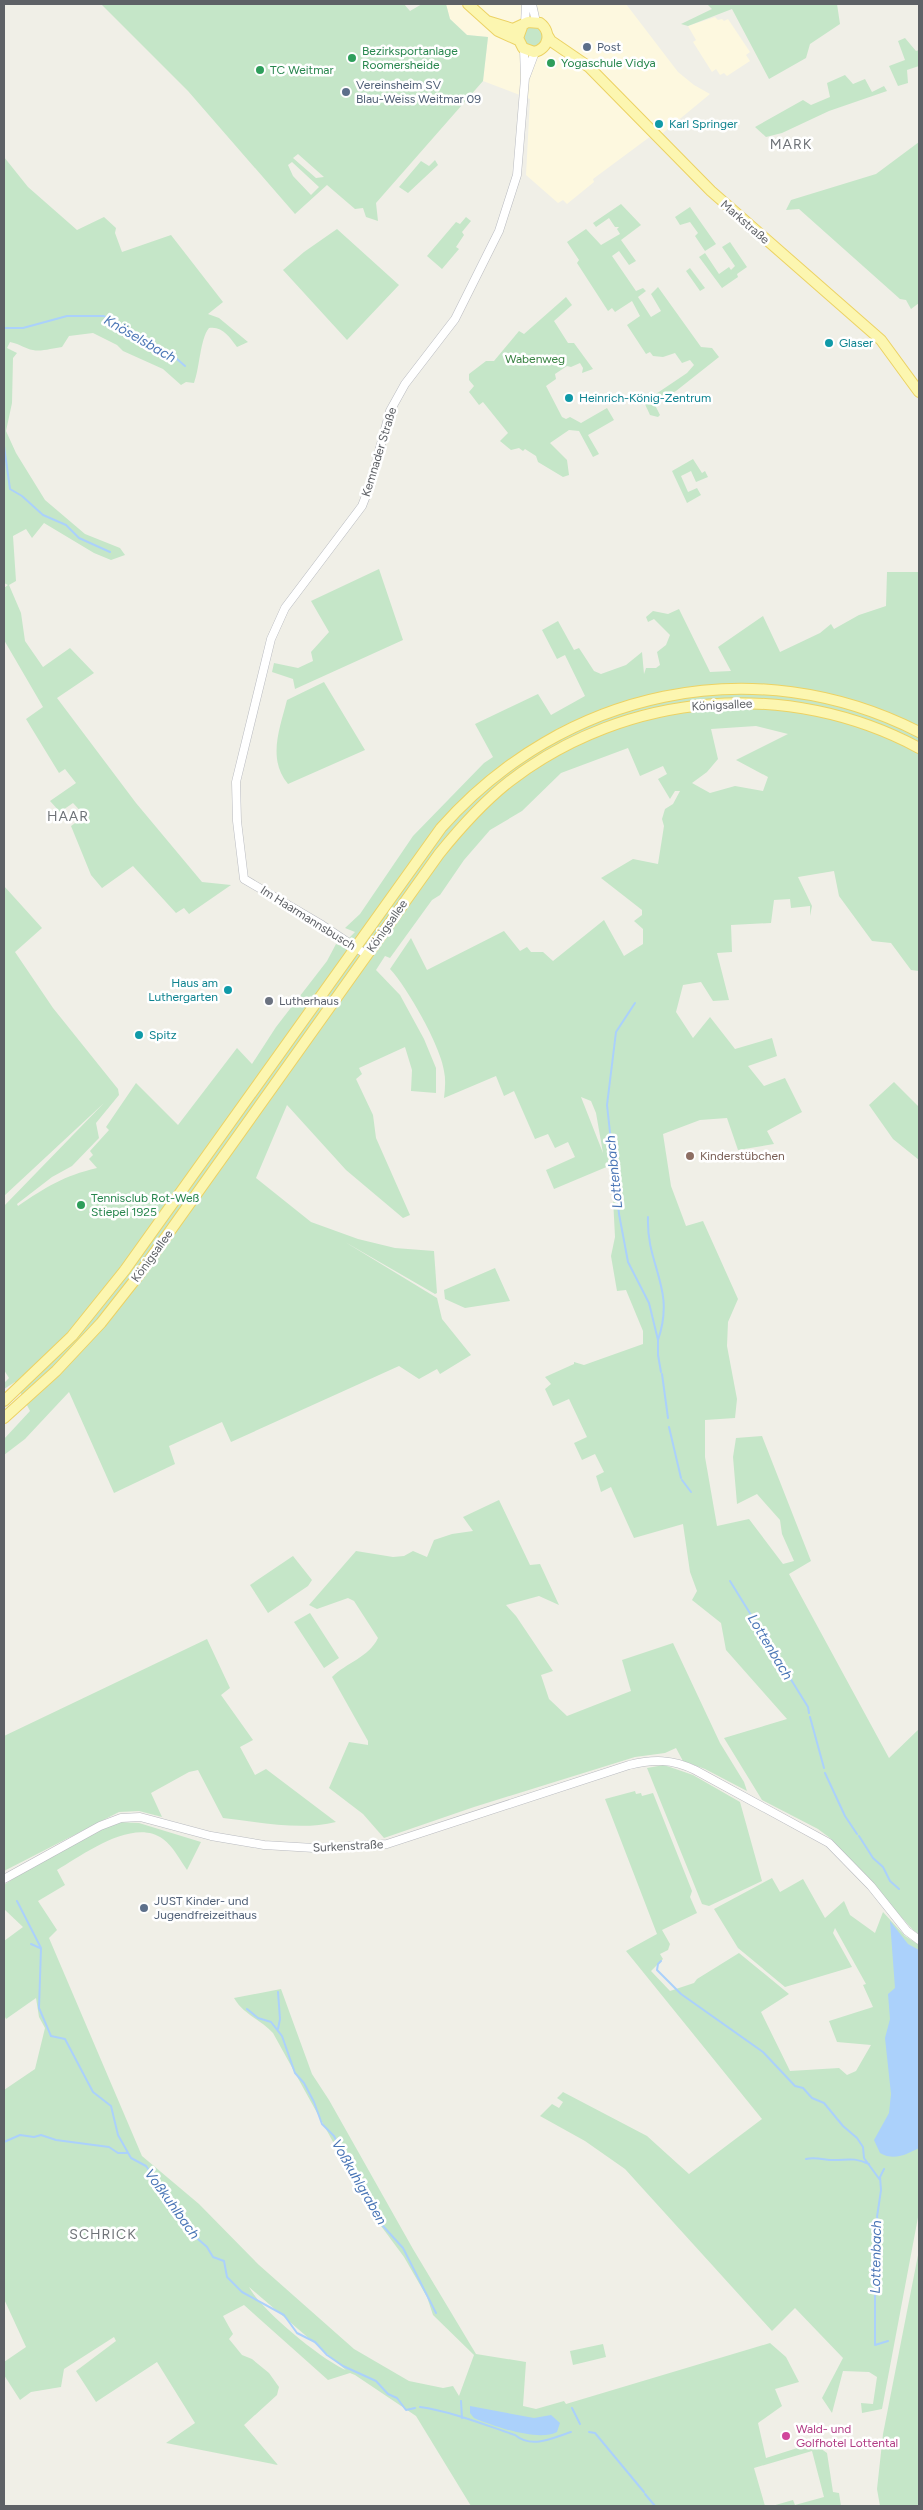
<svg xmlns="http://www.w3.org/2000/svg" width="923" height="2510" font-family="Figtree,sans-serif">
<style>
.commercial{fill:#fdf8df}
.green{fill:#c5e6c8;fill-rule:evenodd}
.water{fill:#abd1fb}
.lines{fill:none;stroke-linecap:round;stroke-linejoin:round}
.stream{stroke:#abd1fb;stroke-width:2}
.minor-casing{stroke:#b9bbc0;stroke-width:9}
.major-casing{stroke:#ecd264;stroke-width:12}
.minor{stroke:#fff;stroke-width:8}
.major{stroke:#fcf6b0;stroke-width:10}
.service-dot{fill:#5c6f8a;stroke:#fff;stroke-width:2}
.leisure-dot{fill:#2e9e5b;stroke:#fff;stroke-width:2}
.culture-dot{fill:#0f9aa8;stroke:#fff;stroke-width:2}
.worship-dot{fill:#6b7280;stroke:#fff;stroke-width:2}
.education-dot{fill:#8d6e63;stroke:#fff;stroke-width:2}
.hotel-dot{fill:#d1479c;stroke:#fff;stroke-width:2}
.labels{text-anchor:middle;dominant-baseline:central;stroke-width:5;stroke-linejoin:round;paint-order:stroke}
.service-label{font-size:12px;fill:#4e5e75;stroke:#fff;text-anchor:start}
.leisure-label{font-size:12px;fill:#27864d;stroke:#fff;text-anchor:start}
.culture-label{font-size:12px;fill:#0d838f;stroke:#fff;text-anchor:start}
.street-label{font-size:12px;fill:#5e6166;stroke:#fff}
.park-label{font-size:12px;fill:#398343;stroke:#fff}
.worship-label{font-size:12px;fill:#5b616d;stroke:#fff;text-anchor:start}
.education-label{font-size:12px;fill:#785e54;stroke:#fff;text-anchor:start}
.hotel-label{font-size:12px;fill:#b23c85;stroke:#fff;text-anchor:start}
.neighbourhood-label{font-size:14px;letter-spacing:1px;fill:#6f7378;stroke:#fff}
.water-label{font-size:14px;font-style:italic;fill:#4a76b6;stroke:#fff}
</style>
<rect width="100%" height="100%" fill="#f0efe7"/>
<!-- commercial -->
<path class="commercial" d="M446,4h180l52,68 16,13 16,9 -52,43 -7,-1 -58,43 1,3 -27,22 -4,-4 -5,3 -32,-28 4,-76 -47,-18 5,-44 -21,-2 -17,-16z
M715,17l3,3 4,-1 2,2 4,-2 22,33 -4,3 4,6 -23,15 -3,-3 -4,2 -4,-6 -4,3 -19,-30 3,-2 -8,-14z"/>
<!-- green -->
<path class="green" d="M101,4h303l6,7 12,-7h24l4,15 17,16 21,2 -5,44 -107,122 2,18 -12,-4 -3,-9 -8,1 -28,-24 -32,29 -107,-123zM298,154l26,23 -8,1 -23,-20zM292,162l27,25 -8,8 -18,-19 -5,-11z
M707,4h130l3,20 -30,20 -4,14 -37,21 -37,-70 -44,17 -7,-2 31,-15z
M532,24l13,9 -5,14h-13l-6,-13z
M905,38l11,13 3,-1v16l-12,4 1,13 -10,3 -9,-20 16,-6 -7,-19z
M845,75l8,9 12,-5 7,13 12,-6 3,5 -58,20 -47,22 -16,4 -11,-10 48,-27 8,5 19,-8 -3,-14z
M919,142v161l-8,6 -5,-9 -6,-1 -101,-90 -13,1 5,-10 85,-26z
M4,157l24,30 49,43 27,-13 12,11 -1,5 7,19 49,-17 52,67 -15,12 11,4 29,24 -11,5c-8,-10 -14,-21 -28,-19 -9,11 -9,39 -15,55l-8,-1 -5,3 -18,-16 -40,-18 -6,-6 -24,-12 -24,3 -7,11c-9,1 -21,5 -29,3 -8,-1 -12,-6 -23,-8l-3,6 10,5 -4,5 -1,45 -6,28 10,22 29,47 40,34 35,14 5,7 -14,5 -17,-7 -50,-30 -12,15 -6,-9 -13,7 3,45 -7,4 12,28 4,28 18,26 27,-19 24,25 -37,25 79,105 66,79 29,3 -42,29 -5,-6 -8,5 -43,-47 -31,22 -11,-13 -20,-49 14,-10 -12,-13 -13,9 -10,-11 26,-18 -11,-14 -6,4 -33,-54 17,-12 -39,-67v-52l4,-3 -4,-2z
M435,160l3,5 -30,28 -9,-6 22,-26 8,5z
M621,204l20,21 -20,15 15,21 -7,4 -10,-14 -7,5 24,35 7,-3 3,3 -8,6 13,20 10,-6 -10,-17 7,-7 43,60 11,1 7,9 -43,34 -22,12 6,12 -2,2 -8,-2 -6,-13 43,-29 7,-8 -4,-5 -8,3 -7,-10 -12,4 -10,-1 -3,-4 -4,2 -19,-29 13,-9 -8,-15 -17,11 -3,-4 -4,3 -31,-48 2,-3 -12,-18 19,-13 15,16 19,-11 -3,-5 2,-2h-4l-6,-9 -13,9 -3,-4z
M690,207l26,37 -11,7 -10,-15 3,-3 -8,-11 -10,3 -5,-8z
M466,217l5,4 -9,11 2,3 -8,12 3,2 -17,20 -15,-13 29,-34 4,2z
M337,229l62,56 -52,55 -64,-70 21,-18z
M730,242l17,25 -10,7 1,3 -16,11 -23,-31 6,-4 14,21 10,-7 2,3 4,-4 -13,-19z
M690,268l15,20 -5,3 -14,-20z
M566,297l6,8 -18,16 14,22h6l19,26 -11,4 1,-5 -3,-5 -9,4 -4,-1 -12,8 1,5 -10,7 16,31 4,2 4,-2 11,6 26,-15 7,12 -26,15 11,19 -6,3 -14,-26 -10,-1 -19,13 17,17 2,15 -6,2 -25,-15 -2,-6 -11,-7 -2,2 -4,-3 -8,2 -11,-9 8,-8 -25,-31 -4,3 -10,-13 5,-6 -5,-6v-6l17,-13h8l25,-30 5,3z
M693,459l9,14 3,-2 3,6 -12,5 -5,-11 -10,5 7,16 9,-4 4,7 -14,8 -15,-32z
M379,569l24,71 -108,49 -2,-10 -21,-7 2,-9 24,5 15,-7 -2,-9 18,-20 -18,-31z
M887,572h32v399l-8,-1 -20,-27 -19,-2 -33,-45 -5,-25 -36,6 14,29 -2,10v-10l-19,2 -1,-9 -16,1 -3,23 -40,2 1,27 -15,1 12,47 -16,1 -12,-19 -18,3 -7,27 17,26 17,-21 25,32 37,-11 5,18 -29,10 16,20 21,-8 17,34 -35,19 7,13 -36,6 -11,-32 -27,2 -37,14 8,52 15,40 17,-5 35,78 -10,23 -1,24 10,53 -2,19 -30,2v37l12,69 32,-7 34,45 11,-3 -12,-27 -2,-14 -23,-26 -20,10 -4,-47 3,-19 26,-2 49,125 -22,13 100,184 30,-29v205l-5,-3 -84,-93 -12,-9 -56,-29 -38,-62 63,-19 -61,-69 -5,-27 -29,-23 5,-9 -7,-19 -7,-48 -49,14 -23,-51 -10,5 -5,-16 8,-4 -9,-18 -13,6 -8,-17 13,-6 -18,-38 -16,7 -8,-17 6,-5 -6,-7 29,-13v-2l10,3 59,-21v-13l-17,-41 -9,1 -6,-35 4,-19 -2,-39 6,-3 5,7 -8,-39 -62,26 -8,-19 29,-13 -7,-15 -13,6 -7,-14 -13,5 -21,-48 -10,5 -8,-20 -52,22c1,-9 2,-18 0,-27 -3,-24 -37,-84 -54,-102l21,-31 16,32 77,-39 16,20 7,-4 4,5h12l10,9 51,-41 20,36 19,-12v-15l-9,-8 8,-6v-5l-41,-32 32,-19 25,5 6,-38 -2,-7 3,-10 8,-5 7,-13h-5l-5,8 -12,-20 9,-5 -4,-8 -23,10 -12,-28 -67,25 -39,38 -32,19 -26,30 -24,35 -8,5 -42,58 -5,-2 -9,14 24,25 24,44 12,29v25l-25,-2 1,-21 -7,-23 -46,21 3,6 -6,5 17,36 3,23 34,77 -7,3 -57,-48 -59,-65 -31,73 55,44 47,17 37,9 39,3 3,42 -2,1 -90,-52 92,56 5,21 29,36 -31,19 -3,-5 -18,10 -20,-13 -168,76 -9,-20 -53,24 6,18 -61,29 -45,-101 -44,47 -21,16v-16l26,-28 -15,-29 -11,7v-6l5,-5 -5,-8v-164l100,-103 -100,93v-310l38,42 -27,24 38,56 65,81 1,6 -23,28 3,15 -27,28 -20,11 -35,27 1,2c28,-19 45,-30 79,-38l-8,-9 4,-4 -3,-4 19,-21 -3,-3 30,-44 42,42 59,-77 15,16 24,-37 51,-66 9,-17 5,2 14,-14 -10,-4 15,-14 53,-78 71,-73 9,-6 -18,-33 63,-30 13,21 34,-19 -20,-41 -8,4 -15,-29 16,-9 16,29 5,-2 15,23 7,3 25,-9 16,-13 2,22 2,-6h10l4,-3 -3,-13 9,-7 4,-10 -16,-16 -6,3 -2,-5 7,-6 15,3 11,-5 31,63 21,-1 -13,-24 45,-31 17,36 40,-19 11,-9 3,5 25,-14 27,-9zM756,726l32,8 -52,26 32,17 -5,14 -28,-5 -25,7 -18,-10 15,-11 11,-13 -7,-30zM581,1097l10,4 5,12 7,40z
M324,682l41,68 -77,34c-21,-25 -8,-56 -1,-84z
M894,1082l25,25v53l-26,-21 -24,-34z
M495,1268l15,33 -45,7 -20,-9 -1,-9z
M499,1500l31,65 10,-1 19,41 -20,-9 -33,9 10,11 37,55 -12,4 8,24 18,17 64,-25 -9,-31 51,-17 47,100 24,39 3,9 -42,-22 -22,-8 -7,-13 -11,5 -30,4 -161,50 -90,31 -21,-24 -34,-26 20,-46 19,3v-4l-36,-64c14,-14 37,-20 46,-39l-24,-37 -6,-3 -31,11 -8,-4 47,-54 37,6 11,-1 9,-5 14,6 7,-17 18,-6 21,-3 -10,-14z
M293,1556l19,24 -4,6 -40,27 -18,-28z
M310,1613l29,45 -15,10 -30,-46z
M207,1639l23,49 -9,7 32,45 -13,7 15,28 11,-6 70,53c-36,9 -76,0 -113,-4l-25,-48 -9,2 -38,21 11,24 -23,-6 -20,1 -115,59v-135z
M664,1765l29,10 47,27 22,79 -53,25 -7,-2 -55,-136z
M635,1791l1,3 5,-1 1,3 11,-3 39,98 -2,6 7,16 -35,17 8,14 -2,6 -8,4 3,5 -12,12 19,20 24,-8 3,-4 42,-26 50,41 -28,18 29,59 49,-3 8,7 9,-4 15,-26 -34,-3 -8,-21 44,-14 -10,-22 3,-1 -31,-56 -2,5 19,34 -67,20 -47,-39 -24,-39 58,-31 8,14 23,-13 22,39 19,-17 6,14 25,18 8,-21 22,24 14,9v267l-37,197 -20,4 -1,-10 12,1 4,-27 -8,-5 -26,-1 -11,42 -10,-15 21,-40 -48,-50 -23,23 -147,-162 -40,-28 -45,-25 12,-12 7,4 4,-6 -6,-4 6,-6 84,44 42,38 73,-55 -136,-168 31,-17 -52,-135z
M116,1822l23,1 62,19 -14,28c-7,-10 -14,-24 -24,-31 -30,-22 -80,16 -106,31l8,15 -27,16 19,29 -8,8 93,218 57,48 60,61 95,84 55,32 34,7 10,-2 6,10 15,-41 -41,-40 -6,-18 -23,-40 -23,-31 -9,-20 -6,-7 -3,-14 -15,-16 -75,-136c-12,-13 -30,-19 -39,-35l47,-9 31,85 17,26 84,149 63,105 50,8 -3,44 13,3 28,-8 2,3 204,-61 16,14 13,25 -24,7 7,17 -24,17 8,35 47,-15 14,10 6,39 6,1 2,13h-69l21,-6 2,5 29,-8 -12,-46 -58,17 11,38h-294l-55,-90 -61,-41 -5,-2 -22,7 -84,-75 -21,11 10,18 -4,5 13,16 10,4 17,14 10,14 -2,8 -33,30 34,40 -112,-22 29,-20 -38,-61 -61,40 -20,-31 40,-30 -2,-4 -50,32 -3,18 -30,5 -11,8 -16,-25v-13l22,-15 -22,-48v-209l31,-21 10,-41 -6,-11 -3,-19 -30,21 -2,-4v-74l19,-14 -19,-18v-24l22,-15zM249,2287l98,84h1c-25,-10 -87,-61 -99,-84z
M919,2250v256h-39l-3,-17 6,-55z
M603,2344l3,13 -33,8 -3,-14z"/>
<!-- water -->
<path class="water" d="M890,1921l18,23 11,6v198c-14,7 -25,13 -39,5l-6,-13 15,-27 2,-19 -6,-56 5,-19 -2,-25 7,-6z
M470,2406l64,12 17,-3 9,8 -3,9c-19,10 -64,-6 -83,-14l-4,-5z"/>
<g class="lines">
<!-- stream -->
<path class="stream" d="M4,328h19l44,-12h37l26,17 40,20 15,13
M4,446l6,43 12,7 21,19 23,10 13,13 31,14
M635,1003l-19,29 -9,73 12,109 9,48 21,41 9,37v15l3,17
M648,1217c-2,49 28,71 10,123
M662,1374l6,44
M669,1427l12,51
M682,1480l9,12
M730,1581l78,126 1,6
M810,1717l14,51
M825,1773l20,43 12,18
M859,1836l14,22 10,9 7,14 9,8
M17,1901l24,47 -2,60 12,28 14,3 28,53 18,14 7,29 13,23 15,8 52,73 9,8 6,10 11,4 3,16 15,15 42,23 13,18 18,9 12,13 16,11 33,15 12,13 9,4 9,12 9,-2
M31,1944l9,4
M661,1961l-3,3 -1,6 24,24 82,58 32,34 8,2 9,10 12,5 19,23 14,12 6,9 1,11 16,22
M247,2009l11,9 13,4 11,14 13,37 9,10 10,19 8,22 12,12 19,39 10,9 3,14 9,10 8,18 20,22 33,65
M278,2029l2,-10 -2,-27
M4,2142l16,-7 14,2 7,-2 15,5 53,7 9,6h9
M806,2159c8,-2 15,0 24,1 16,1 22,-4 39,4
M884,2169l-4,8 1,13 -4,27 3,8 -4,19 2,17 -3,15v69l13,-4
M461,2401l1,17
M420,2407c30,4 65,18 95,28 17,14 37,3 56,-3
M572,2408l8,16
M589,2432l6,1 49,59
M645,2494l10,12"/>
<defs>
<path id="minor" d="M532,4l4,18
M525,24l1,-20
M526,76l9,-24
M367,955l-45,-30 -78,-46 -7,-58 -1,-39 35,-143 14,-31 77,-102 7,-18 21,-77 15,-27 50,-65 44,-88 18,-56 8,-97 -1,-29
M4,1879l96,-53 21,-8 19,-1 71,19 53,9 50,3 73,-4 242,-79c24,-6 43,-6 66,5l134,73 42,43 36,45 12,9"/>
<path id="major" d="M468,4l30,27 20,9
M487,21l26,8 15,-7 12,1c12,9 9,26 -6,29l-11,-4 -5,-10 4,-11
M548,36l3,5 38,26 122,124 170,149 38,52
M4,1401l68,-65 53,-66 316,-442c122,-138 313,-180 478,-96
M4,1418l52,-47 45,-48 37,-47 301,-422c21,-26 44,-52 71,-73 117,-90 279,-103 409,-33"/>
</defs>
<!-- minor casing -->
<use href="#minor" class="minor-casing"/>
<!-- major casing -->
<use href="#major" class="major-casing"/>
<!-- minor -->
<use href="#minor" class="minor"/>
<!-- major -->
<use href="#major" class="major"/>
</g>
<!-- markers -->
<g class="service-dot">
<circle cx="587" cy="47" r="5"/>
<circle cx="346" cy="92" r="5"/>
<circle cx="144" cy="1908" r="5"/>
</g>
<g class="leisure-dot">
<circle cx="352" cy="58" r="5"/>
<circle cx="551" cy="63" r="5"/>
<circle cx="260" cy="70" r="5"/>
<circle cx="81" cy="1205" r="5"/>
</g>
<g class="culture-dot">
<circle cx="659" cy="124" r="5"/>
<circle cx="829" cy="343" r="5"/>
<circle cx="569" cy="398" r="5"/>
<circle cx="228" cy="990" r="5"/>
<circle cx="139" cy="1035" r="5"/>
</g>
<circle class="worship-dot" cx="269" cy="1001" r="5"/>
<circle class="education-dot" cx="690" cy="1156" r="5"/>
<circle class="hotel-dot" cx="786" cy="2436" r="5"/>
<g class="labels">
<!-- service labels -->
<g class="service-label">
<text x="597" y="47">Post</text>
<text x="356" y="85">Vereinsheim SV<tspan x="356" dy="14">Blau-Weiss Weitmar 09</tspan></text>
<text x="154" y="1901">JUST Kinder- und<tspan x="154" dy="14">Jugendfreizeithaus</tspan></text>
</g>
<!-- leisure labels -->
<g class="leisure-label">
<text x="362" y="51">Bezirksportanlage<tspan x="362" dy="14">Roomersheide</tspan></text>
<text x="561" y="63">Yogaschule Vidya</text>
<text x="270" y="70">TC Weitmar</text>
<text x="91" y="1198">Tennisclub Rot-Weß<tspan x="91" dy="14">Stiepel 1925</tspan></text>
</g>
<!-- culture labels -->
<g class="culture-label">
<text x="669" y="124">Karl Springer</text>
<text x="839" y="343">Glaser</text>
<text x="579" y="398">Heinrich-König-Zentrum</text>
<text x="218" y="983" text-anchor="end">Haus am<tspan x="218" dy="14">Luthergarten</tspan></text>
<text x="149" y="1035">Spitz</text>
</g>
<!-- street labels -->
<g class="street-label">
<text transform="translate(745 222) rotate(41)">Markstraße</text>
<text transform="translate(379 452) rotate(-73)">Kemnader Straße</text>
<text transform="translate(722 705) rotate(-3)">Königsallee</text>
<text transform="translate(308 918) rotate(32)">Im Haarmannsbusch</text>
<text transform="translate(387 926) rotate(-55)">Königsallee</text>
<text transform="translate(152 1256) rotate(-54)">Königsallee</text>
<text transform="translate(348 1846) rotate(-3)">Surkenstraße</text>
</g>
<!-- park labels -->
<g class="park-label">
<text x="535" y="359">Wabenweg</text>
</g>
<!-- worship labels -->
<g class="worship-label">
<text x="279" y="1001">Lutherhaus</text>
</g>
<!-- education labels -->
<g class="education-label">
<text x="700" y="1156">Kinderstübchen</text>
</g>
<!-- hotel labels -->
<g class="hotel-label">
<text x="796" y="2429">Wald- und<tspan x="796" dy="14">Golfhotel Lottental</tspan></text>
</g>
<!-- neighbourhood labels -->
<g class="neighbourhood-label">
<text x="791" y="144">MARK</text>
<text x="68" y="816">HAAR</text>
<text x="103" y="2234">SCHRICK</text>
</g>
<!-- water labels -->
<g class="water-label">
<text transform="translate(140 339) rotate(30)">Knöselsbach</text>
<text transform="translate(614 1172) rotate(-96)">Lottenbach</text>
<text transform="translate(770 1647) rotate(59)">Lottenbach</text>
<text transform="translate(359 2182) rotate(60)">Voßkuhlgraben</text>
<text transform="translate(172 2204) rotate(54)">Voßkuhlbach</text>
<text transform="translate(876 2257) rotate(-89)">Lottenbach</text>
</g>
</g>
<!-- border -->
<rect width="923" height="2510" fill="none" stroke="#5e6166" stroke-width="10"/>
</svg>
